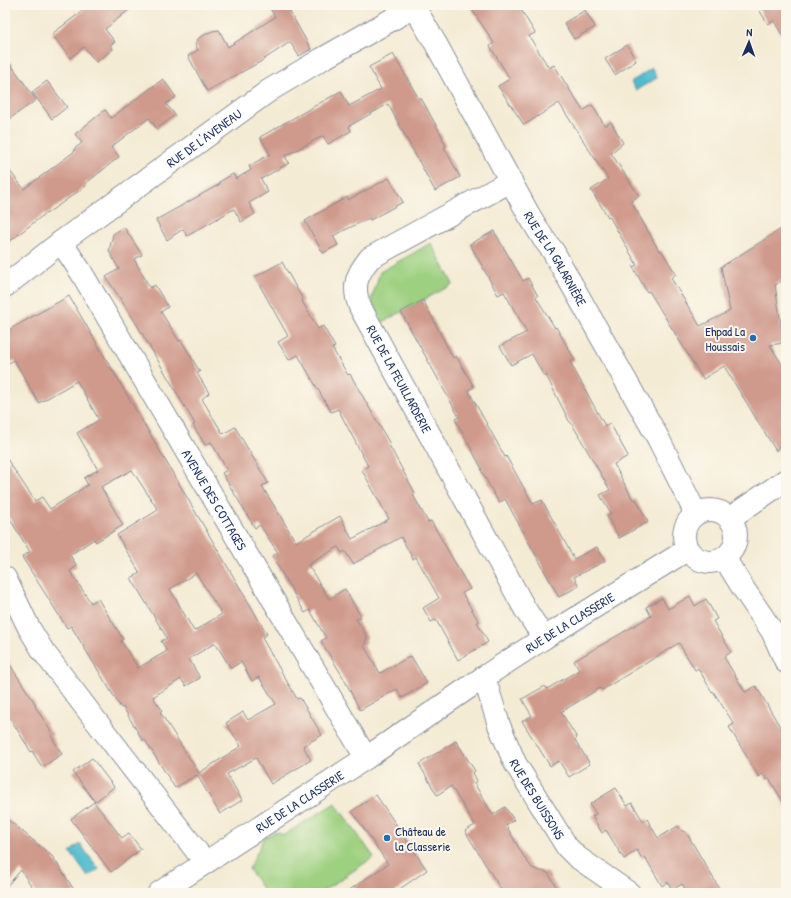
<svg xmlns="http://www.w3.org/2000/svg" width="791" height="898" font-family="'Patrick Hand',sans-serif">
<style>
.green{fill:#9dd080;stroke:#5c806f}
.water{fill:#50bbcd;stroke:#367596}
.building{fill:#cf998b;fill-rule:evenodd}
.lines{fill:none;stroke-linecap:round;stroke-linejoin:round}
.minor-casing{stroke:#888d99;stroke-width:24}
.minor{stroke:#fff;stroke-width:22}
.poi-dot{fill:#1f6fb2;stroke:#fbf7ec;stroke-width:1.5}
.labels{text-anchor:middle;dominant-baseline:central;stroke-width:4;stroke-linejoin:round;paint-order:stroke}
.street-label{font-size:13px;fill:#1b2f5e;stroke:#fbf7ec}
.poi-label{font-size:13px;fill:#1b2f5e;stroke:#fbf7ec;text-anchor:end}
</style>
<rect width="100%" height="100%" fill="#fbf7ec"/>
<filter id="ink" filterUnits="userSpaceOnUse"><feTurbulence type="fractalNoise" baseFrequency=".025" numOctaves="2"/><feDisplacementMap in="SourceGraphic" scale="8" xChannelSelector="R" yChannelSelector="G"/><feConvolveMatrix kernelMatrix="1 2 1 2 8 2 1 2 1" color-interpolation-filters="sRGB"/></filter>
<filter id="wash" filterUnits="userSpaceOnUse"><feTurbulence type="fractalNoise" baseFrequency=".012" numOctaves="4" result="noise"/><feDisplacementMap in="SourceGraphic" scale="16" xChannelSelector="R" yChannelSelector="G"/><feGaussianBlur stdDeviation="0.9" result="paint"/><feColorMatrix in="noise" values="0 0 0 0 0 0 0 0 0 0 0 0 0 0 0 0 0 1.4 0 .05"/><feComposite in="paint" operator="in"/></filter>
<g filter="url(#wash)">
<rect width="100%" height="100%" fill="#f4ebd4"/>
<!-- green -->
<path class="green" d="M431,243l22,41 -70,38 -12,-21 9,-29z
M335,803l39,54 -54,36h-55l-16,-24 15,-31 11,-6 9,3z"/>
<!-- water -->
<path class="water" d="M652,68l5,10 -21,12 -5,-8z
M80,844l19,25 -11,8 -18,-25z"/>
<g id="blocks">
<!-- building -->
<path class="building" d="M90,5h45l-30,24 10,13 -5,3 3,4 -17,13 -12,-15 -14,11 -18,-24z
M268,5h18l25,44 -12,7 -9,-14 -30,20 -53,29 -19,-35 10,-6 -3,-6 4,-6 13,-7 7,-1 9,17 47,-30z
M469,5h49l17,28 -6,3 20,32 5,-3 29,46 9,-6 13,21 6,-4 12,21 -12,10 28,43 -8,5 28,50 2,-1 15,24 -5,4 29,48 30,-15 -9,-44 65,-41v52l-11,7 9,58 -14,2 16,26v65l-10,15 -52,-85 -21,13 -54,-88 -2,1 -14,-25 4,-2 -28,-49 -1,1 -17,-27 17,-11 -49,-76 -35,22 -26,-39 12,-7 -20,-33 4,-3z
M756,5h30v37l-12,-21 -6,3z
M585,10l10,17 -21,12 -10,-16z
M627,45l9,16 -21,14 -10,-16z
M393,54l26,45 2,-1 22,40h-1l4,8 -2,1 16,30 -25,14 -47,-87 -39,22 2,5 -23,13 -5,-8 -38,20 4,7 -28,16 7,13 -19,11 6,11 -14,8 -7,-13 -47,27 -4,-7 -16,11 -11,-20 64,-36 -1,-2 14,-8 3,5 15,-9 -2,-4 21,-12 -10,-17 81,-46 8,15 32,-17 -12,-22z
M5,56l31,44 -31,22z
M163,79l13,18 -10,7 9,11 -18,14 -8,-11 -38,29 8,10 -34,27 1,2 -40,28v-1l-41,32v-80l19,24 51,-38 -1,-2 8,-6 -7,-9 30,-24 6,8z
M47,81l20,26 -15,12 -20,-27z
M389,178l14,24 -33,18 -1,-2 -36,18 5,9 -15,8 -18,-32 42,-24 1,3z
M124,227l18,28 -8,4 16,29 5,-3 13,22 -7,5 18,29 2,-1 19,32 -3,1 12,20 -7,6 21,35 12,-7 33,56 -6,3 34,56 44,-26 12,23 37,-20 -27,-49 6,-4 -30,-57 -7,3 -33,-57 -9,5 -11,-18 10,-6 -33,-59 27,-15 21,38 -1,1 16,28 5,-3 12,21 -3,1 16,27 2,-1 40,70 -1,1 26,48 -2,2 15,27 3,-1 39,68 -8,4 17,29h-2l11,20 -30,18 -22,-40 -5,2 -8,-14 16,-10 -23,-41 -3,2 -12,-22 -48,27 -8,-13 -3,2 -4,-6 -30,18 21,34 16,-10 16,28 -5,2 11,18 -3,9 16,27 31,-17 16,27 -25,15 -5,-9 -37,21 -17,-33 -22,-36 5,-3 -16,-28 -5,3 -33,-57 6,-3 -18,-28 -5,3 -33,-55 5,-3 -16,-28 -6,3 -12,-20 2,-1 -59,-101 -30,-46 13,-8 -10,-18 4,-17z
M494,231l29,50 5,-3 10,18 -2,1 19,31 1,-1 19,33 -5,2 35,64 5,-3 18,33 -14,8 19,36 3,-1 12,23 -29,16 -12,-22 4,-2 -11,-19 10,-5 -38,-66 -3,-3 -23,-46 -2,1 -12,-22 -21,11 -11,-19 27,-14 -23,-40 -6,3 -28,-51z
M69,296l198,338 -5,4 16,28 19,33 3,-1 22,37 -19,11 8,14 -40,24 -15,-26 -29,16 15,26 -22,14 -23,-39 -22,13 -30,-48 -2,1 -20,-34 -2,1 -50,-82 -4,2 -45,-71 8,-5 -25,-41v-55l30,45 7,-4 8,12 38,-24 -4,-7 14,-8 -21,-37 22,-13 -22,-39 -38,22 -25,-43 -9,5v-33zM132,470l26,40 -41,25 23,38 -9,5 36,60 -6,3 6,10 -29,17 -17,-27 2,-2 -25,-40 -7,4 -21,-32 7,-5 -7,-11 24,-16 2,3 27,-17 -22,-38zM196,573l26,41 -28,17 -24,-42zM215,643l16,25 10,-6 11,19 7,-4 17,27 -28,16 -5,-8 -17,11 15,23 -42,27 -39,-61 2,-2 -9,-13 28,-18 5,7 14,-8 -11,-19z
M423,300l30,58 3,-2 18,31 -6,3 37,67 1,-1 27,48 9,-4 32,59 23,-12 8,14 -31,16 5,9 -20,11 -54,-98 -6,4 -18,-33 1,-1 -27,-50 4,-2 -58,-105z
M690,596l5,10 11,-7 11,20 -4,2 18,31 -7,5 21,35 11,-6 30,51v70l-17,-29 -2,2 -4,-6 -4,3 -30,-50 5,-3 -21,-33 -1,1 -14,-24 -3,2 -16,-27 -77,47 -2,-2 -39,24 16,26 -2,2 15,24 -21,13 -10,-16 -9,5 -28,-45 10,-5 -10,-17 23,-13 2,3 32,-19 -5,-9 77,-45 -5,-9 16,-9 6,11z
M5,657l31,48 -1,1 18,29 -2,1 11,18 -20,13 -10,-16 -1,1 -26,-42z
M456,741l19,30 -2,2 4,8 -3,2 19,32 12,-8 9,13 -8,5 18,32 8,11 16,5 12,20h-57l-38,-62 10,-6 -24,-39 -14,9 -18,-31z
M92,758l22,29 -19,15 -22,-30z
M616,788l11,18 5,-3 11,18 4,-2 11,19 20,-12 4,5 4,1 36,61h-34l-6,-9 -10,6 -4,-8 -6,4 -17,-29 -3,2 -5,-9 -13,9 -18,-29 -4,3 -10,-17 4,-2 -6,-10z
M376,795l51,75 -33,23h-49l43,-29 -36,-53z
M94,802l28,36 7,-5 12,16 -30,23 -40,-53z
M5,817l48,40 23,36h-40l-15,-23 -16,18z"/>
</g>
</g>
<g filter="url(#ink)">
<use href="#blocks" fill-opacity="0" stroke="#888d99" stroke-width="1"/>
<g class="lines">
<defs>
<g id="minor">
<path id="s1" d="M413,5l23,39 93,171 14,23 10,13 105,187 38,76"/>
<path id="s2" d="M511,181l-141,77c-14,17 -18,29 -10,49l165,302 19,29"/>
<path id="s3" d="M61,242l20,30 285,486"/>
<path id="s4" d="M5,286l56,-44 209,-152 52,-31 92,-52"/>
<circle cx="710" cy="536" r="26"/>
<path d="M730,518l56,-38"/>
<path d="M725,559l16,26 31,46 14,31"/>
<path d="M5,578l24,50 14,23 50,66 112,145"/>
<path id="s5" d="M484,677l15,48 16,38 52,84 10,10 52,36"/>
<path id="s6" d="M159,893l207,-135 118,-81 60,-39 143,-88"/>
</g>
</defs>
<!-- minor casing -->
<use href="#minor" class="minor-casing"/>
<!-- minor -->
<use href="#minor" class="minor"/>
</g>
</g>
<!-- markers -->
<g class="poi-dot">
<circle cx="753" cy="338" r="4"/>
<circle cx="387" cy="838" r="4"/>
</g>
<g class="labels">
<!-- street labels -->
<g class="street-label">
<text stroke="none"><textPath href="#s4" startOffset="248">RUE DE L'AVENEAU</textPath></text>
<text stroke="none"><textPath href="#s1" startOffset="291">RUE DE LA GALARNIÈRE</textPath></text>
<text stroke="none"><textPath href="#s2" startOffset="296">RUE DE LA FEUILLARDERIE</textPath></text>
<text stroke="none"><textPath href="#s3" startOffset="300">AVENUE DES COTTAGES</textPath></text>
<text stroke="none"><textPath href="#s6" startOffset="492">RUE DE LA CLASSERIE</textPath></text>
<text stroke="none"><textPath href="#s5" startOffset="134">RUE DES BUISSONS</textPath></text>
<text stroke="none"><textPath href="#s6" startOffset="168">RUE DE LA CLASSERIE</textPath></text>
</g>
<!-- poi labels -->
<g class="poi-label">
<text x="745" y="331">Ehpad La<tspan x="745" dy="15">Houssais</tspan></text>
<text x="395" y="831" text-anchor="start">Château de<tspan x="395" dy="15">la Classerie</tspan></text>
</g>
</g>
<!-- margin -->
<rect width="791" height="898" fill="none" stroke="#fbf7ec" stroke-width="20"/>
<!-- north arrow -->
<g transform="translate(749 42) rotate(2)" stroke="#fbf7ec" stroke-width="3" paint-order="stroke">
<path d="M0-3L7 15L0 10L-7 15Z" fill="#1b2f5e"/>
<text y="-6" font-size="11" font-weight="bold" text-anchor="middle" fill="#1b2f5e">N</text>
</g>
</svg>
